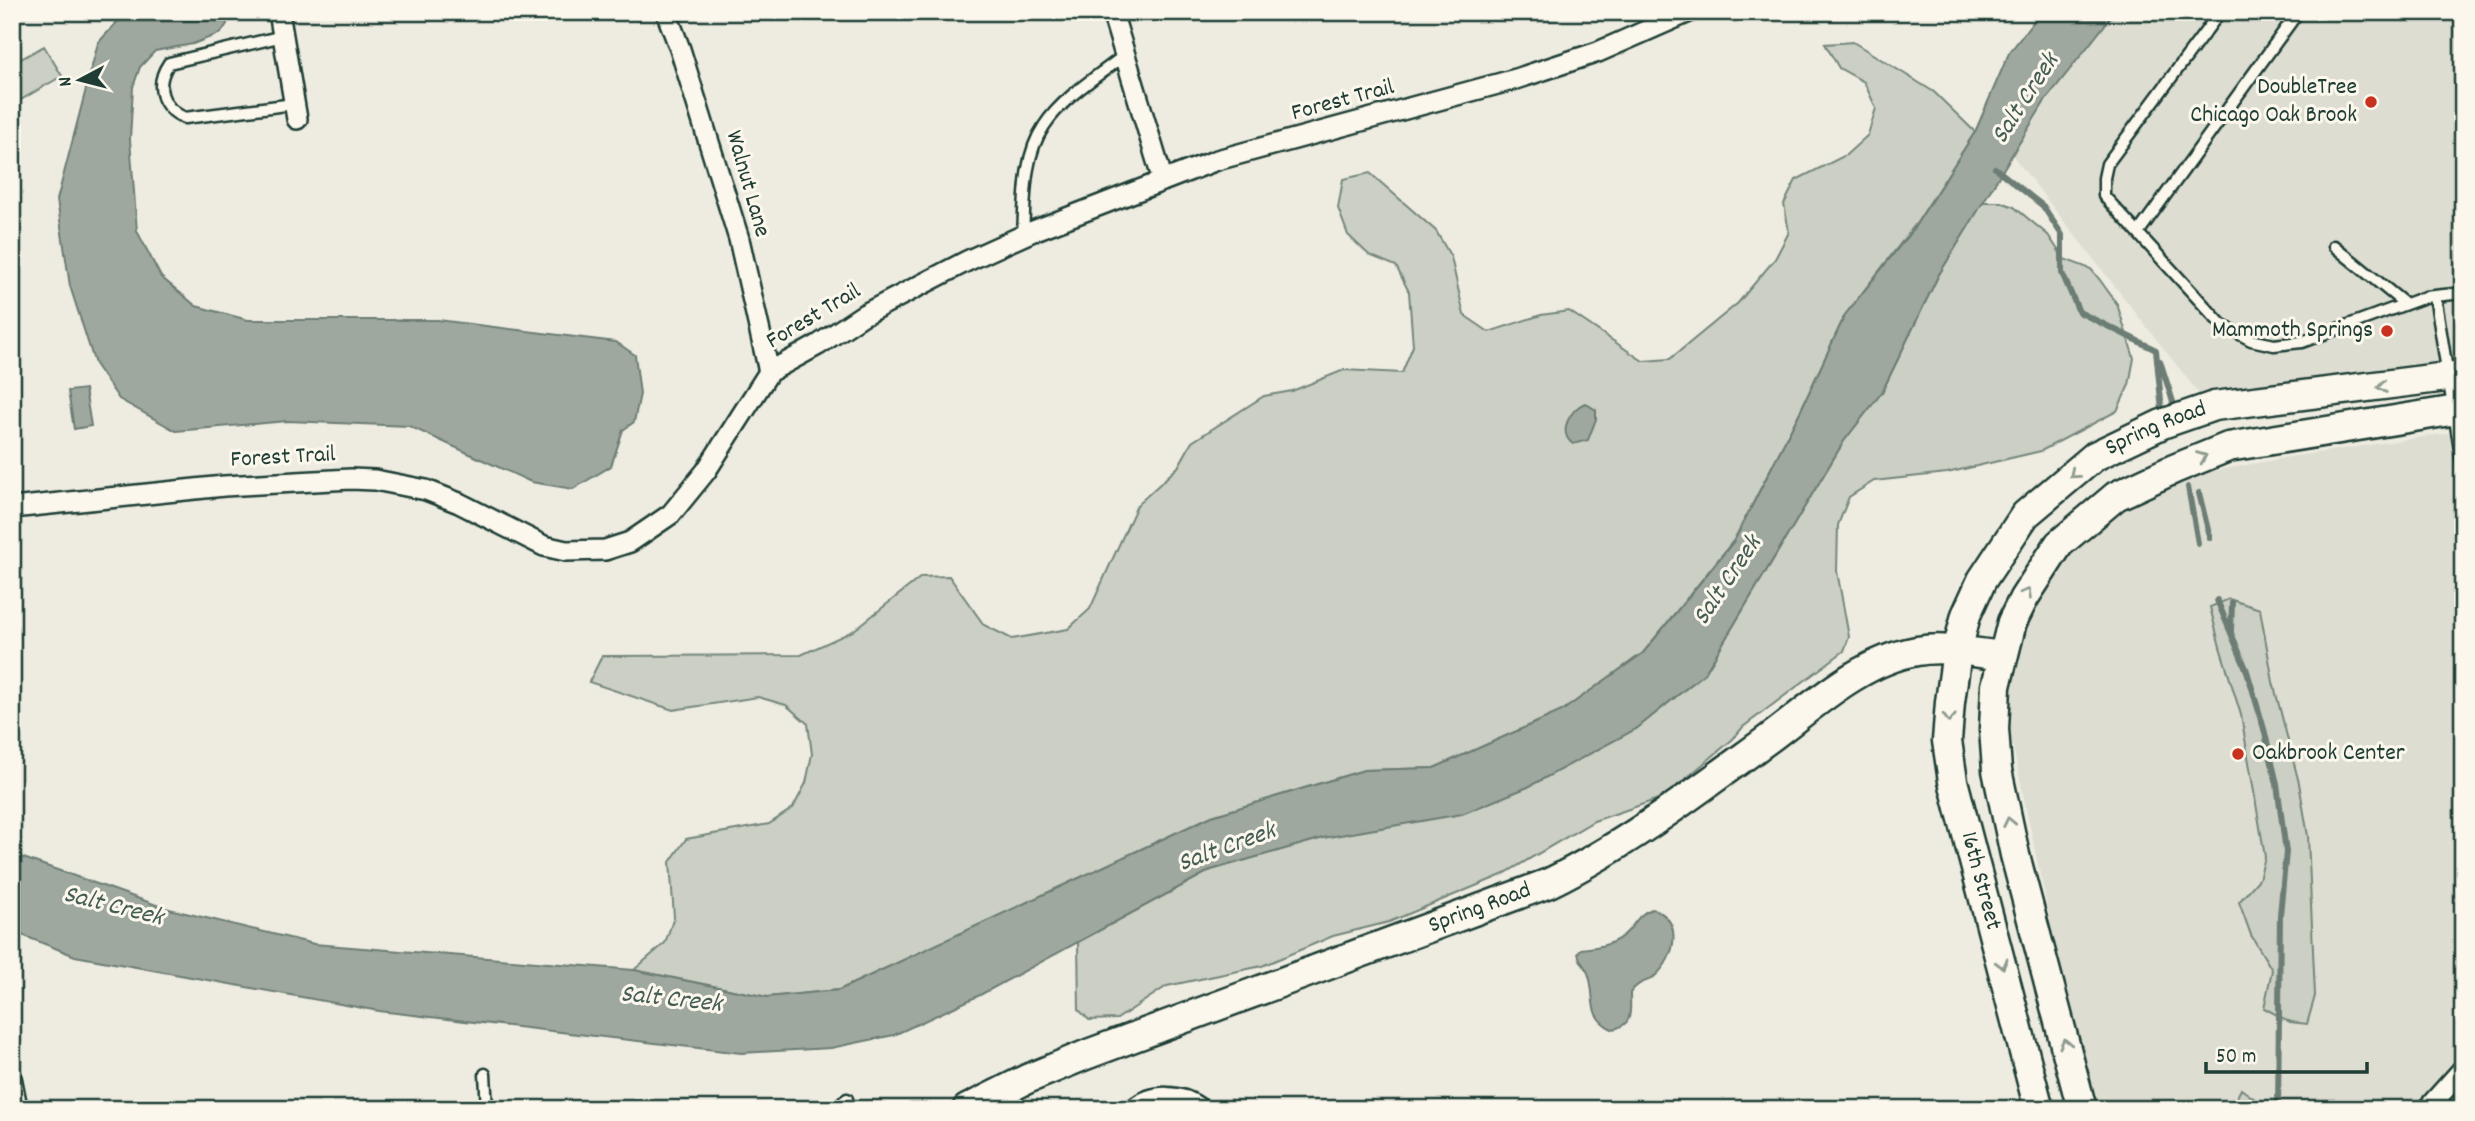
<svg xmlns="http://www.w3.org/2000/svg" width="2475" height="1121" font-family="Dekko,sans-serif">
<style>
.built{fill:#ddddd2}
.green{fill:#cbcfc4;stroke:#75867c;stroke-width:2}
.water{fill:#9fa89f;stroke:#6c7d74;stroke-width:2}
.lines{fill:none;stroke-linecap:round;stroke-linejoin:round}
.stream{stroke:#6c7d74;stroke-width:6}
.lane-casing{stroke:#1f3d34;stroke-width:15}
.street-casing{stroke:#1f3d34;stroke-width:24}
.secondary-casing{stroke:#1f3d34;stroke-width:33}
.lane{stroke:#fbf7ec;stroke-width:10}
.street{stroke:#fbf7ec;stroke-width:19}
.secondary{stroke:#fbf7ec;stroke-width:28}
.oneway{stroke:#8d9a90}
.poi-dot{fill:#c8321e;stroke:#fbf7ec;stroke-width:2.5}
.labels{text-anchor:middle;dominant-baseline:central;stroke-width:6;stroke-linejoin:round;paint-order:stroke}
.poi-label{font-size:24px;fill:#1f3d34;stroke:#fbf7ec;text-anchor:end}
.street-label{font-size:24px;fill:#1f3d34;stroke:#fbf7ec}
.water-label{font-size:26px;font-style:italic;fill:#455d54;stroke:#fbf7ec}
</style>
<rect width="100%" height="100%" fill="#eeece1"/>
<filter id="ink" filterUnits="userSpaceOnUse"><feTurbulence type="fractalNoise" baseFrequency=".0143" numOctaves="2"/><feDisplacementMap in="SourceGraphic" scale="14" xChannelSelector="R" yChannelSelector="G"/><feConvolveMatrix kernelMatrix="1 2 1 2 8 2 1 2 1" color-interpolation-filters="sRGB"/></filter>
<g filter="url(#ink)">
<!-- built -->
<path class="built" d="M2115,12h348v355l-259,33 -192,-245 33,-54z
M2463,431v678h-365l-43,-165 -46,-216 2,-33 6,-38 18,-50 30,-49 60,-53 62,-29 102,-19z"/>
<!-- green -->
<path class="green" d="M1853,42l81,50 41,40 -57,89 -73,94 -45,97 -66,128 -91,113 -81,58 -128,57 -70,2 -152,46 -373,174 -72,7 -133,-27 31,-27 9,-26 -4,-55 16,-23 83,-15 24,-16 13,-25 6,-29 -4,-30 -22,-19 -28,-8 -85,13 -84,-28 13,-26 199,-1 52,-24 68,-54 28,-1 35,49 28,14 56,-10 22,-20 47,-104 41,-38 14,-25 72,-46 28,-5 52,-21 58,3 11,-27 -4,-54 -13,-26 -27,-11 -21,-20 -10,-27 5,-29 27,-6 66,58 15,26 13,58 25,17 52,-17 28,-4 74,50 27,-2 68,-56 37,-44 14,-27 -5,-28 12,-24 50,-25 22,-20 8,-27 -12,-26 -25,-14 -14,-24z
M44,46l18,30 -50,29v-41z
M1983,202h18l13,5 34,28 16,24 27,10 9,11 17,24 17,54 -5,27 -12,26 -76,40 -94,22 -73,8 -25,16 -11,28 -1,46 12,66 -5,14 -101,76 -10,12 -69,58 -70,24 -92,54 -113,47 -56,14 -71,30 -95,20 -50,33 -28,1 -10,-10 -1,-68 133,-72 112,-32 313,-109 69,-56 139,-232 38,-49 56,-116z
M2229,599l31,10 13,73 26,101 9,53 7,160 -8,28 -17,-2 -26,-14 8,-38 -21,-35 -12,-33 20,-23 6,-22 -24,-142 -21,-68 -10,-40z
M2241,1089l18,13 2,7h-30z"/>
<!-- water -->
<path class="water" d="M126,12h98l3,12 -6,9 -28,11 -38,7 -15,16 -7,20 -3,52 7,92 24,46 35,29 52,14h190l178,22 19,13 5,39 -6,28 -11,8 -12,36 -38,23 -42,-7 -122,-56 -122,-5 -111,10 -57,-32 -24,-35 -25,-78 -13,-86 41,-157z
M2041,12h74l-70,89 -107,175 -56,116 -38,49 -139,232 -69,56 -108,58 -66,27 -139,24 -112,32 -231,125 -86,40 -63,13 -90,5 -362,-42 -304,-55 -63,-25v-77l153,54 149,36 320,26 133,27 72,-7 373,-174 152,-46 70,-2 128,-57 81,-58 91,-112 66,-129 45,-97 69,-87 61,-96 34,-79z
M85,389l6,37 -17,3 -6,-38z
M1585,403l11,7v9l-8,21 -15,4c-16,-11 -3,-35 12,-41z
M1652,909c32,9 24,48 4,66 -9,9 -16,4 -26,18 0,18 4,33 -18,36 -27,-13 -15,-33 -24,-56 -3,-7 -9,-12 -10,-20l3,-4c18,-2 34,-4 47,-18 8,-9 12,-18 24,-22z"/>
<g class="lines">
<!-- stream -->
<path class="stream" d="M1995,168l48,38 19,29v38l17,39 77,38 6,61
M2160,361l14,44
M2188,487l10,56
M2199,493l11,45
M2217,600l30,71 17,58 13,55 9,68 -6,63 -2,194
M2231,631l1,-28"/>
<defs>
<path id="lane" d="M2220,12l-113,152 -3,14v18l117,128 30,16 23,5 28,-3 123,-45 38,-4
M283,36l-114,27c-15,22 -8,45 16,55l109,-14
M2138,233l160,-221
M1023,236c2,-36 0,-79 21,-110 18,-28 55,-51 81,-71
M2334,246l71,58
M2435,296l28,172
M15,1074l7,35
M485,1074l2,35
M833,1109l14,-10"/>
<path id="street" d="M279,12l18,107
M666,12l14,37 59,190 30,133
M1112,12l51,169
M12,508l212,-22 127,-7 24,1 51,10 33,13 85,43 22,5 39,-1 25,-8 41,-28 35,-43 63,-99 49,-27 45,-30 104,-54 66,-30 184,-71 299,-81 82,-27 91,-40
M1134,1109c19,-16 47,-15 66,0
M2427,1109l36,-40"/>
<g id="secondary">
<path id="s1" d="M967,1109l60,-30 61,-25 461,-171c79,-39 148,-92 218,-143 46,-34 93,-79 150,-89 27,-5 58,2 85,5"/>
<path id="s2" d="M2039,1109l-86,-328 -6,-40 3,-39 7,-51 9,-36 16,-35 43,-65 70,-59 67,-32 52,-18 249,-31"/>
<path d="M2082,1109l-67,-254 -18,-85 -3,-41 2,-43 16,-64 12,-24 35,-54 57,-48 58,-27 54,-22 235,-38"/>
</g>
</defs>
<!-- lane casing -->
<use href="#lane" class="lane-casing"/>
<!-- street casing -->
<use href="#street" class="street-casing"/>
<!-- secondary casing -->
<use href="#secondary" class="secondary-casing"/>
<!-- lane -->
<use href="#lane" class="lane"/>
<!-- street -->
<use href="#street" class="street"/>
<!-- secondary -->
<use href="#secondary" class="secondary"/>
</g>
<!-- one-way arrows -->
<defs><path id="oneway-chevron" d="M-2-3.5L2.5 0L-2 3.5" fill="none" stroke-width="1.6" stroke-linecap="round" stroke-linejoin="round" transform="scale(1.75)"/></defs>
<g class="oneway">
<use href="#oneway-chevron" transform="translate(2382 387) rotate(172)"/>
<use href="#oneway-chevron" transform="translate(2202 457) rotate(-22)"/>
<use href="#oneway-chevron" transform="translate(2074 474) rotate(140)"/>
<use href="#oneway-chevron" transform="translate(2027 593) rotate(-58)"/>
<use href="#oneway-chevron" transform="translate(1949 718) rotate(93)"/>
<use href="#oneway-chevron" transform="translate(2009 822) rotate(-102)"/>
<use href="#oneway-chevron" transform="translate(2002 964) rotate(75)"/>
<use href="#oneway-chevron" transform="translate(2065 1043) rotate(-104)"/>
</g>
</g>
<!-- markers -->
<g class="poi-dot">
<circle cx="2371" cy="102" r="7"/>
<circle cx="2387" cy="331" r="7"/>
<circle cx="2238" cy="754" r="7"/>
</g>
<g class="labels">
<!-- poi labels -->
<g class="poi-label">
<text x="2357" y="88">DoubleTree<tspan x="2357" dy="28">Chicago Oak Brook</tspan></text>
<text x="2373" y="331">Mammoth Springs</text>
<text x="2252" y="754" text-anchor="start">Oakbrook Center</text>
</g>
<!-- street labels -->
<g class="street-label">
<text transform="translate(1343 101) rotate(-15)">Forest Trail</text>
<text transform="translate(747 184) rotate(74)">Walnut Lane</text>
<text transform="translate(814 317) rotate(-31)">Forest Trail</text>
<text stroke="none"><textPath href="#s2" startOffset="782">Spring Road</textPath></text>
<text transform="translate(283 458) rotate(-3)">Forest Trail</text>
<text transform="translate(1980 881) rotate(75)">16th Street</text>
<text stroke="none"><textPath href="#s1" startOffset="551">Spring Road</textPath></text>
</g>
<!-- water labels -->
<g class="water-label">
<text transform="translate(2026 99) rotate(-57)">Salt Creek</text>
<text transform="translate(1728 581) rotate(-56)">Salt Creek</text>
<text transform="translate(1227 848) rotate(-20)">Salt Creek</text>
<text transform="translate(113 907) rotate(14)">Salt Creek</text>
<text transform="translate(671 1000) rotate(6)">Salt Creek</text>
</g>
</g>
<!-- margin -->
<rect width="2475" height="1121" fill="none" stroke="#fbf7ec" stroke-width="42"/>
<rect x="21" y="21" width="2433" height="1079" fill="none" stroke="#1f3d34" stroke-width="2.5" filter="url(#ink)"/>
<!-- north arrow -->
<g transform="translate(80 80) rotate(263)" stroke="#fbf7ec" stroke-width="5" paint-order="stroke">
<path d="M0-5L12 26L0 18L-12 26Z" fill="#1f3d34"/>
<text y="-10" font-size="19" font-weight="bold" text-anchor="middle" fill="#1f3d34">N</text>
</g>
<!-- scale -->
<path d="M2206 1062v10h161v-10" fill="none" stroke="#1f3d34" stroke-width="3.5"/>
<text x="2216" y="1062" font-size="21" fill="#1f3d34" stroke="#fbf7ec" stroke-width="5" paint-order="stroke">50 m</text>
</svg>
